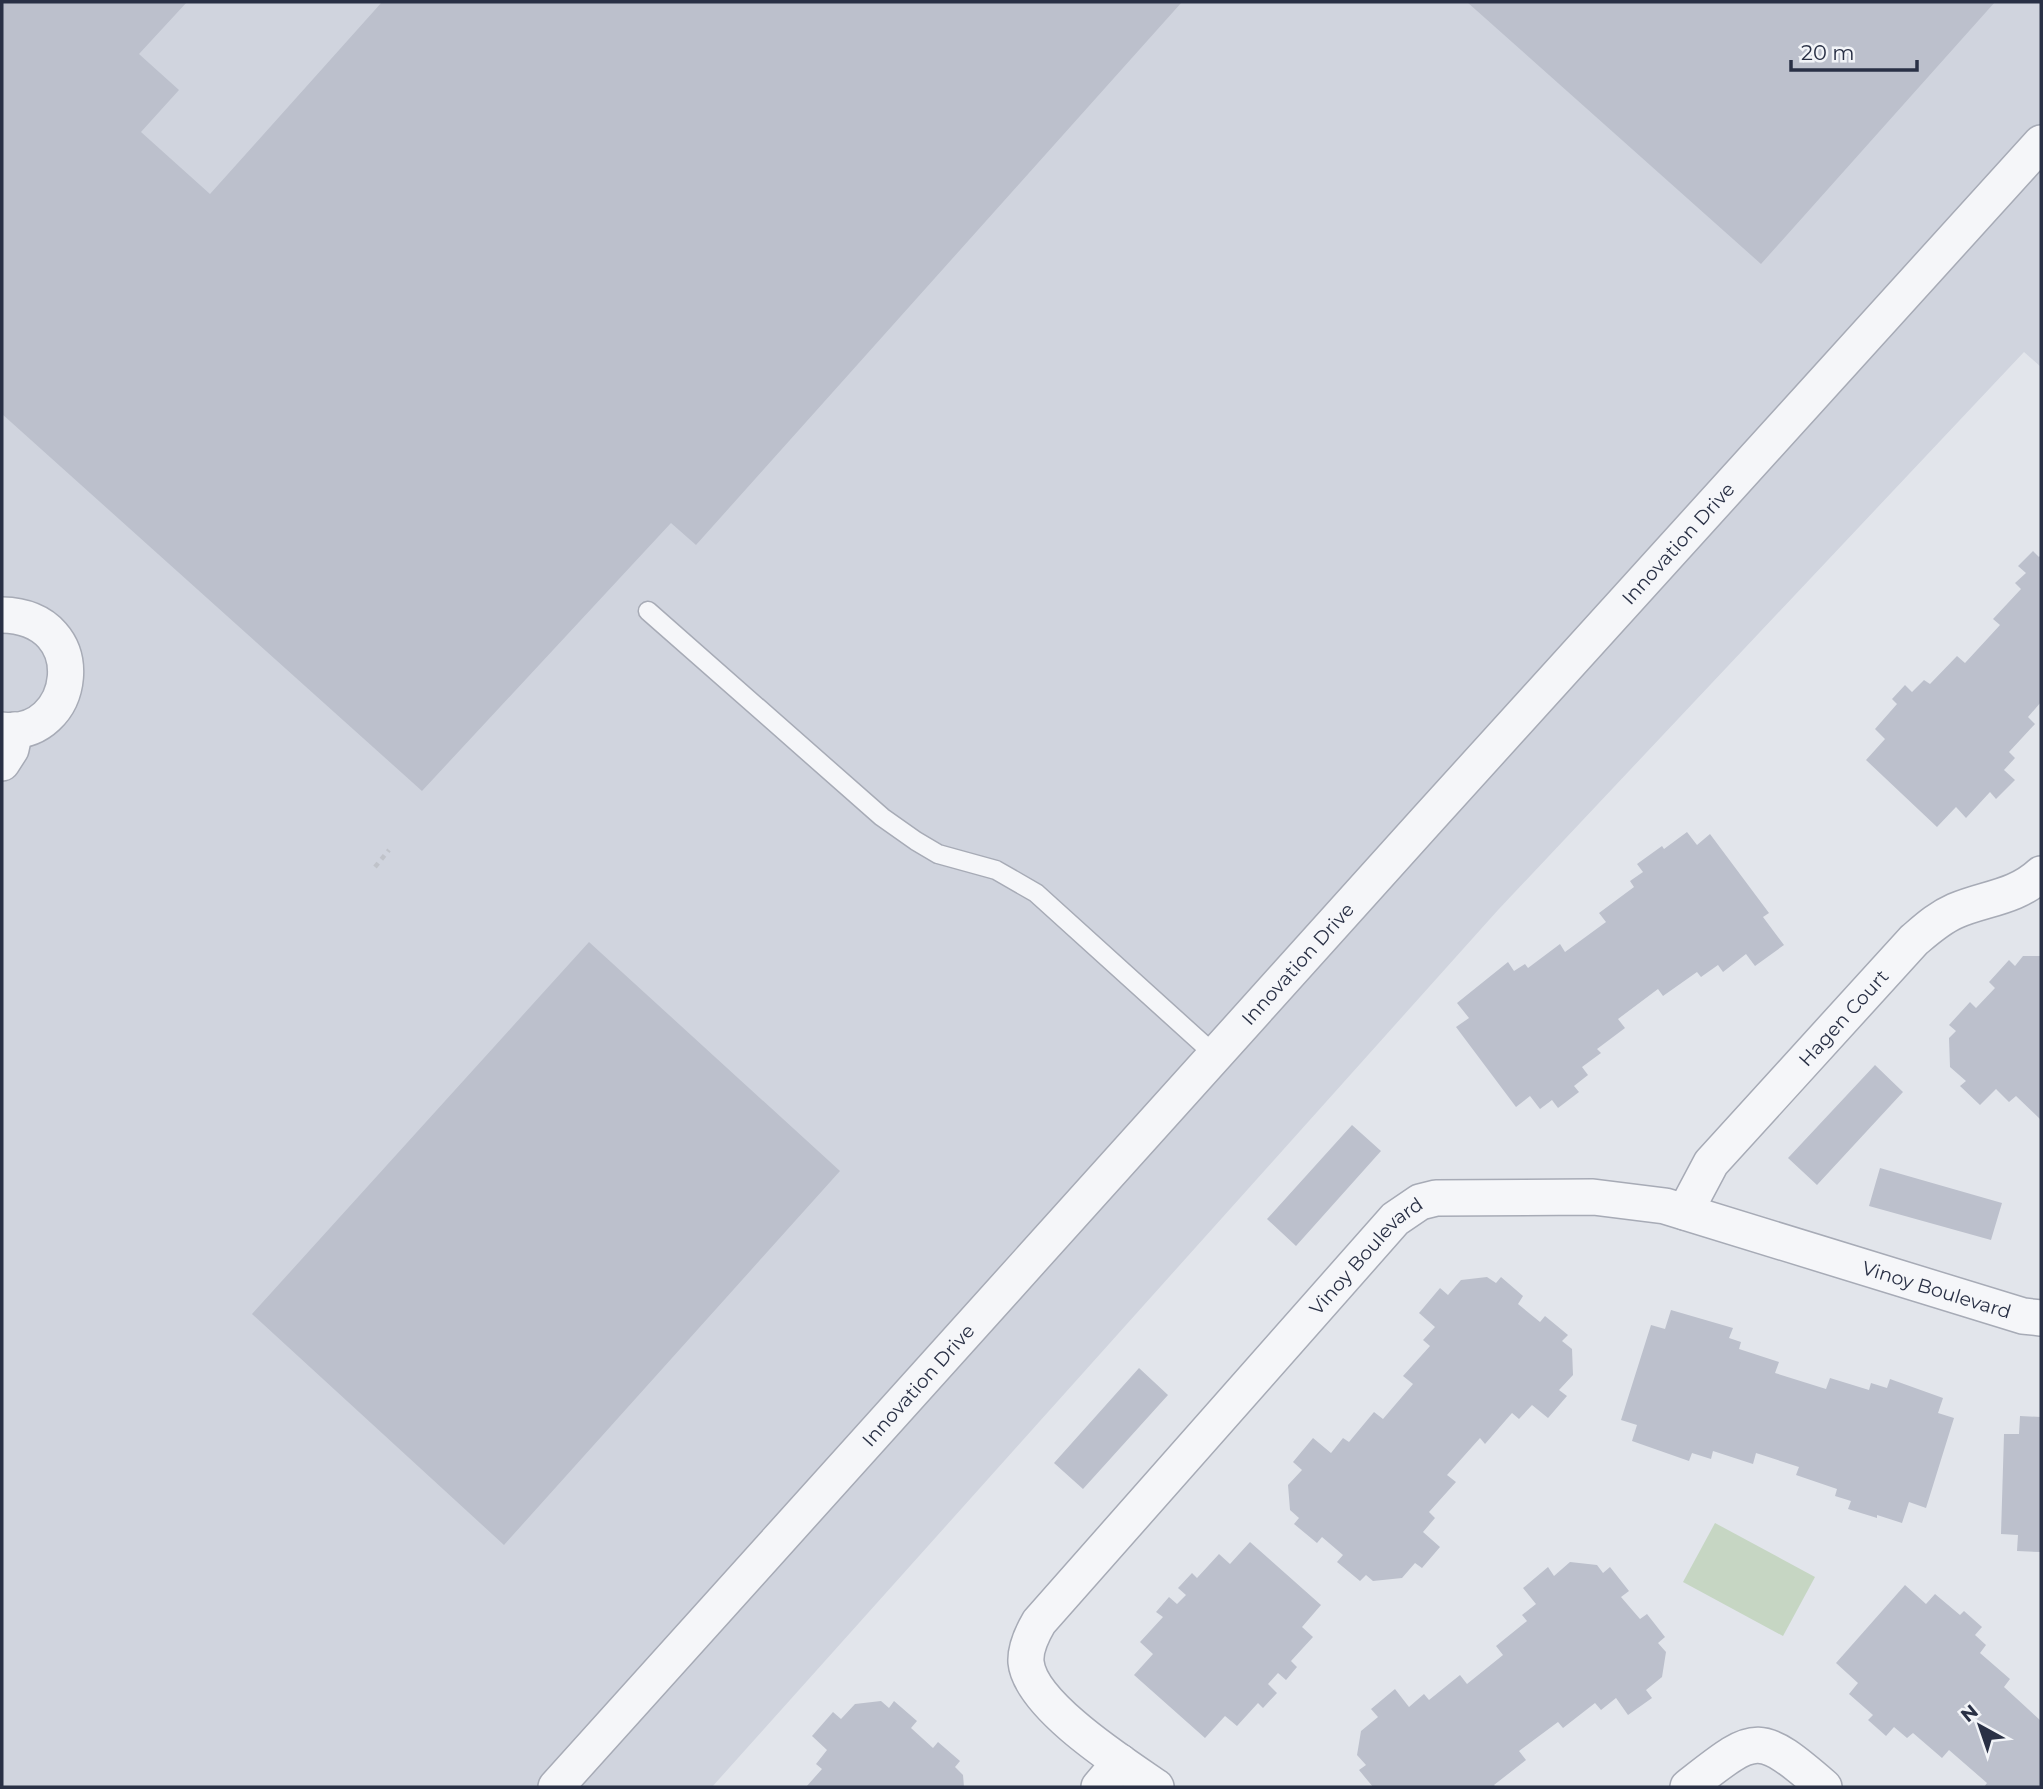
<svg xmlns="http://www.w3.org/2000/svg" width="2043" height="1789" font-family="Montserrat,sans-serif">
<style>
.built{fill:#d0d4de}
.green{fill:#c6d6c3}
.building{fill:#bcc0cc}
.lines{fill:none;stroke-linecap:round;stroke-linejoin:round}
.lane-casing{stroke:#a7abb6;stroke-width:21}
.street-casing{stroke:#a7abb6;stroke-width:38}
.path{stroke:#c0c3ca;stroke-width:4.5;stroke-dasharray:5 5;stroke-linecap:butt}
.lane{stroke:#f5f6f9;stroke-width:18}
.street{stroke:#f5f6f9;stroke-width:35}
.labels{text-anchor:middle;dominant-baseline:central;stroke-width:5;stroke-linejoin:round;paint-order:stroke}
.street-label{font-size:19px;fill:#293045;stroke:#f2f4f8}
</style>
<rect width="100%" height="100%" fill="#e2e5eb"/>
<!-- built -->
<path class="built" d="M2,2h2039v365l-17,-15 -526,558 -786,877h-710z"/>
<!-- green -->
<path class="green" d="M1715,1523l100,54 -32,59 -100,-54z"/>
<!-- building -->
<path class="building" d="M2,2h185l-48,52 40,36 -38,42 69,62 172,-192h800l-486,543 -25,-22 -249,268 -420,-377z
M1467,2h528l-234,262z
M2033,551l6,6 2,-2v147l-13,15 7,7 -26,28 6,6 -11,12 11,10 -19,19 -6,-7 -24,26 -10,-11 -19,20 -71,-67 19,-21 -10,-10 22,-25 -5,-5 13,-14 7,7 12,-12 6,4 27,-28 8,7 35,-38 -7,-6 28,-30 -6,-6 11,-10 -8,-7z
M1687,832l10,13 13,-11 59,79 -6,4 21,28 -29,21 -9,-12 -23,18 -5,-7 -17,12 -4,-5 -34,24 -5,-7 -40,30 7,9 -28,21 4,4 -19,14 6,8 -14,11 5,6 -21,16 -6,-8 -12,9 -10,-13 -14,11 -60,-80 13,-9 -12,-15 51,-41 6,9 11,-7 3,4 32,-24 5,8 41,-30 -7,-9 35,-26 -4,-6 13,-9 -6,-8 25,-18 2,3z
M589,942l251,229 -336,374 -252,-231z
M2023,956h18v164l-25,-24 -7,6 -13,-13 -16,16 -20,-19 6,-5 -16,-14 -1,-29 7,-7 -7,-6 21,-23 6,6 19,-20 -6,-6 20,-22 6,6z
M1875,1065l28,27 -86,93 -29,-27z
M1352,1125l29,26 -85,95 -29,-27z
M1880,1168l122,35 -11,37 -122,-34z
M1487,1277l9,6 5,-6 22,19 -5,8 22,18 5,-6 23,19 -6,6 10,8 1,26 -14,15 8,6 -19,22 -16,-13 -13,14 -7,-6 -27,31 -5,-6 -33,37 9,7 -27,30 6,6 -12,14 17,15 -18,21 -7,-5 -13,15 -29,3 -7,-6 -6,6 -23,-19 6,-7 -21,-18 -5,6 -23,-19 5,-6 -9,-8 -2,-25 14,-15 -9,-8 20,-24 18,15 12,-15 6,4 25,-30 9,7 30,-35 -10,-8 27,-30 -7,-6 12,-13 -16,-14 21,-25 8,7 13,-15z
M1671,1310l62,18 -4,10 12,4 -2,7 40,13 -4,11 51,16 4,-11 39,12 2,-7 16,5 3,-9 53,19 -5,15 16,5 -28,90 -17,-6 -7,21 -25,-8v3l-29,-9 3,-8 -16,-5 2,-7 -41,-14 3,-8 -43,-14 -3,11 -40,-13 -2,8 -19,-6 -3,8 -57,-20 5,-16 -16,-5 30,-95 14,4z
M1139,1368l29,27 -85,94 -29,-26z
M2020,1416l21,1v135l-24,-1 1,-16 -17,-1 3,-100h15z
M1250,1542l71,63 -19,22 11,10 -22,24 6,6 -11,13 -8,-7 -10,11 9,9 -14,15 -5,-5 -21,23 -12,-10 -20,22 -71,-63 19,-21 -13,-12 23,-25 -7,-5 13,-15 8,7 9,-9 -8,-7 14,-15 5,5 22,-24 11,10z
M1570,1562l27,3 6,8 7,-6 19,24 -8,6 19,22 7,-5 18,23 -7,6 8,9 -4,25 -16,13 6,8 -24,17 -12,-17 -15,12 -6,-7 -32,25 -5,-6 -39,29 7,9 -32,25 2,2h-123l-14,-17 7,-5 -9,-10 4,-24 17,-14 -7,-8 24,-20 14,18 15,-13 5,6 31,-25 7,9 36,-29 -7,-9 31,-25 -5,-6 14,-11 -13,-16 25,-21 6,9z
M1905,1585l21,19 9,-10 25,21 4,-4 18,16 -7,8 11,10 -6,8 30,26 -6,8 37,34v66h-57l3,-4 -38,-33 -7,8 -29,-25 -6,5 -13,-11 -8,9 -18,-16 5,-5 -24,-21 9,-11 -22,-20z
M881,1701l8,7 5,-7 23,20 -6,7 22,20 5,-6 22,19 -5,6 8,8 1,12h-158l16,-18 -6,-5 11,-14 -15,-14 21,-24 8,7 14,-15z"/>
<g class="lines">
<defs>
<path id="lane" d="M648,611l234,206 34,24 22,13 58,16 40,23 179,162"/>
<g id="street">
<path d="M2,615c94,2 75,125 0,115"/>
<path d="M2,763l9,-14 4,-19"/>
<path id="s1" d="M1685,1212l26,-49 203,-223c13,-11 25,-22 41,-29 30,-13 60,-13 86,-37"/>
<path id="s2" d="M556,1787l870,-966 615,-678"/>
<path d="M1099,1787l21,-25"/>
<path id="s3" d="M1156,1787c-35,-24 -126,-82 -130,-125 -1,-14 6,-28 13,-40l356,-403 25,-17 16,-4 157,-1 72,9 358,110 18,2"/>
<path d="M1688,1787c68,-53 69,-58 136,0"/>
</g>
</defs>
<!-- lane casing -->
<use href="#lane" class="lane-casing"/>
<!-- street casing -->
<use href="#street" class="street-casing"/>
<!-- path -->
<path class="path" d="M375,867l14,-17"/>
<!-- lane -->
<use href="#lane" class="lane"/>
<!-- street -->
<use href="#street" class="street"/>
</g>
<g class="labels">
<!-- street labels -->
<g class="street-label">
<text stroke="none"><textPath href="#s2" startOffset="1675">Innovation Drive</textPath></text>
<text stroke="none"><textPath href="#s2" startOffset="1108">Innovation Drive</textPath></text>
<text stroke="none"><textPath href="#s1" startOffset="252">Hagen Court</textPath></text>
<text stroke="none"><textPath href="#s3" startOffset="718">Vinoy Boulevard</textPath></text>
<text stroke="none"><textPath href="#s3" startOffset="1325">Vinoy Boulevard</textPath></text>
<text stroke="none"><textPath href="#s2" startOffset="541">Innovation Drive</textPath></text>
</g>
</g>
<!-- border -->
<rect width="2043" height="1789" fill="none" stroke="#293045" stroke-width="7"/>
<!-- north arrow -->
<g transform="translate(1980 1726) rotate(320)" stroke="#f2f4f8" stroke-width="5" paint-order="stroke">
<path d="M0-5L12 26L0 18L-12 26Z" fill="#293045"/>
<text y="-10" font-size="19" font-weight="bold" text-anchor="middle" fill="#293045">N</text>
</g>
<!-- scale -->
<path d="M1791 60v10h126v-10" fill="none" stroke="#293045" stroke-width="3.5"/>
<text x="1801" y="60" font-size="21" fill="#293045" stroke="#f2f4f8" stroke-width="5" paint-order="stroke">20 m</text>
</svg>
